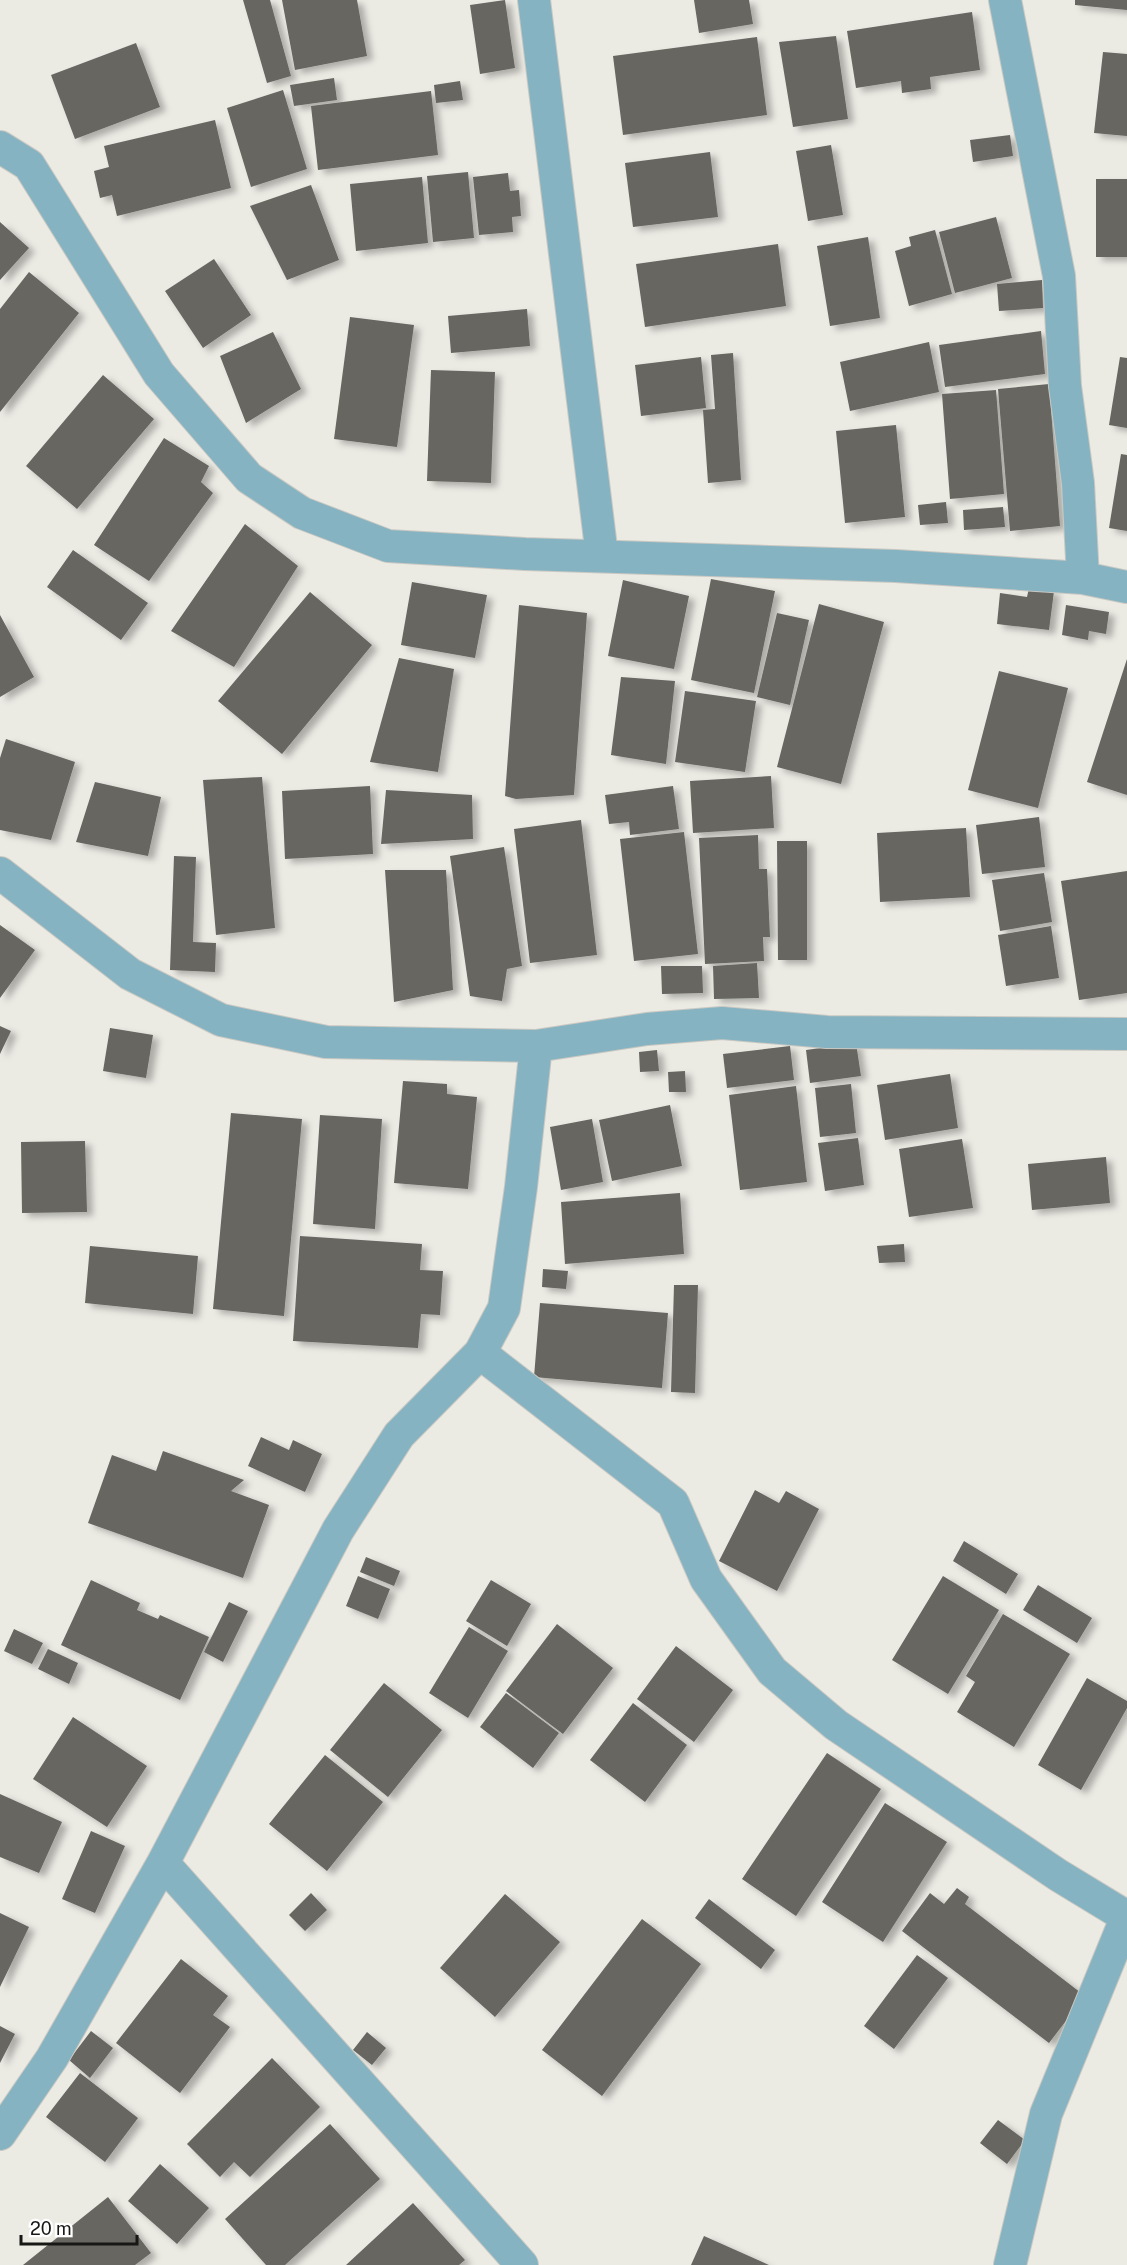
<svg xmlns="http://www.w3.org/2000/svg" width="1127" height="2265" font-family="'Public Sans',sans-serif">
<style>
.building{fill:#676661;filter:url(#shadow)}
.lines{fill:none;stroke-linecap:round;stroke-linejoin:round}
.street-casing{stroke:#c9c8c2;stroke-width:34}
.street{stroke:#85b3c2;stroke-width:32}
</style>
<defs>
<filter id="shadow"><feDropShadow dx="6" dy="4" stdDeviation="3" flood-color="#0004"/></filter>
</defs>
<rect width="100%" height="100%" fill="#ebeae3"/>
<!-- building -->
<path class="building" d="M243,0h27l21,76 -24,7z
M282,0h75l10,56 -72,14z
M505,0l10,68 -35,6 -10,-69z
M694,0h55l4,24 -54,9z
M1075,0h52v10l-52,-5z
M972,12l8,58 -50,7 1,12 -29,4 -1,-12 -45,7 -9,-57z
M836,36l12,83 -55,8 -14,-85z
M757,37l10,78 -144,20 -10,-79z
M136,43l24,64 -85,32 -24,-64z
M1103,52l24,2v82l-33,-3z
M334,78l3,22 -43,6 -4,-21z
M460,81l3,19 -27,3 -2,-18z
M283,90l24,79 -56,18 -24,-79z
M431,91l7,64 -120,15 -7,-64z
M215,120l16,68 -114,28 -5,-21 -12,3 -6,-27 15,-4 -5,-21z
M1010,135l3,21 -40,6 -3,-22z
M831,145l12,70 -35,6 -12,-70z
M710,152l8,65 -85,10 -8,-64z
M468,172l6,66 -41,4 -6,-66z
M508,173l2,18 9,-1 2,26 -9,1 1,15 -34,3 -6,-58z
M422,177l6,66 -72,8 -6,-67z
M1096,179h31v78h-31z
M311,185l28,75 -52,20 -37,-74z
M996,217l16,61 -57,15 -16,-61z
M0,222l29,26 -29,32z
M935,230l17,64 -43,12 -14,-55 16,-5 -2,-9z
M868,237l12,81 -50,8 -13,-80z
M778,244l8,62 -141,21 -9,-63z
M214,259l37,56 -48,33 -38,-57z
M29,272l50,41 -79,99v-103z
M1042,280l1,28 -44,3 -2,-27z
M527,309l3,37 -79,7 -3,-37z
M350,317l64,8 -17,122 -63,-8z
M1041,331l4,43 -100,13 -6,-42z
M273,332l28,57 -55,34 -26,-67z
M929,342l10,50 -89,19 -10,-49z
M733,353l8,127 -33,3 -5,-73 12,-1 -4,-54z
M701,357l5,51 -65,8 -6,-51z
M1120,357l7,1v70l-18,-3z
M431,370l64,2 -4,111 -64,-2z
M103,375l51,44 -77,90 -51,-43z
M1049,384l11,142 -50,5 -12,-142z
M996,390l8,104 -54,5 -8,-105z
M896,425l9,92 -60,6 -9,-92z
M164,438l45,28 -8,16 12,11 -64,88 -55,-36z
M1121,454l6,1v76l-18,-3z
M946,502l2,21 -28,2 -2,-20z
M1003,507l2,20 -41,3 -1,-20z
M245,524l53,42 -64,101 -63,-36z
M73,550l75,53 -27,37 -74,-53z
M711,579l64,12 -21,102 -63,-13z
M623,580l66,16 -15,73 -66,-13z
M412,582l75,13 -12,63 -74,-13z
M1029,588l25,3 -5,39 -52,-6 3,-31 27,4z
M310,592l62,53 -90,109 -64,-53z
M819,604l65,18 -43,162 -64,-17z
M519,605l68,8 -13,182 -58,4 -11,-3z
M1066,605l43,7 -3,22 -17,-3 -1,9 -26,-5z
M777,613l32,7 -19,85 -33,-8z
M0,615l34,62 -34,20z
M399,658l55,11 -16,103 -68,-10z
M1127,659v136l-40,-13z
M999,671l69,17 -30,120 -70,-18z
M621,677l54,4 -9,83 -55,-9z
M685,691l71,10 -11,71 -70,-10z
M6,739l69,23 -24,78 -51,-10v-72z
M771,776l3,52 -81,5 -3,-52z
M262,777l13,151 -59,7 -13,-155z
M95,782l66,15 -13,59 -72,-14z
M370,786l3,68 -88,5 -3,-68z
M673,786l6,43 -49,6 -1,-13 -20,2 -4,-29z
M386,790l86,5 1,44 -92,5z
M1039,817l6,50 -63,7 -6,-49z
M581,820l16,135 -67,8 -16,-134z
M966,828l4,69 -90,5 -3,-69z
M684,832l14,122 -64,7 -14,-122z
M758,835l1,34h8l3,68h-7l1,24 -59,3 -6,-126z
M777,841h30v119h-29z
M504,847l18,119 -15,3 -5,32 -32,-5 -20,-140z
M174,856l22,1 -3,85 23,1 -1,29 -45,-2z
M385,870h61l7,120 -59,12z
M1127,871v122l-48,7 -18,-119z
M1044,873l8,49 -52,9 -8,-51z
M0,925l35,25 -35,48z
M1051,926l8,52 -53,8 -8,-51z
M757,963l2,35 -45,1 -1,-33z
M661,966h41l1,27 -41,1z
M0,1026l11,5 -11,23z
M110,1028l43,7 -7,43 -43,-7z
M856,1043l5,33 -51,7 -4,-33z
M790,1046l4,34 -67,8 -4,-34z
M657,1050l2,21 -19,1 -1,-20z
M685,1071l1,21h-17l-1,-20z
M950,1074l8,54 -73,12 -8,-55z
M403,1081l44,3v10l30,3 -9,92 -74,-6z
M851,1084l5,49 -36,4 -5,-49z
M796,1086l11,96 -67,8 -11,-95z
M670,1105l12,61 -70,15 -13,-61z
M231,1113l71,6 -18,197 -71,-7z
M320,1115l62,4 -7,110 -62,-5z
M592,1119l11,63 -42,8 -11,-63z
M858,1138l6,47 -39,6 -7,-48z
M962,1139l11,69 -64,9 -10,-68z
M85,1141l2,71 -65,1 -1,-71z
M1106,1157l4,46 -78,7 -4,-46z
M680,1193l4,61 -119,10 -4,-62z
M300,1236l122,8 -2,26 23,1 -3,44 -19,-1 -3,34 -125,-7z
M904,1244l1,18 -26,1 -2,-17z
M90,1246l108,10 -5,58 -108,-11z
M543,1269l25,2 -2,18 -24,-2z
M674,1285h24l-3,108 -24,-1z
M540,1303l128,10 -6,75 -128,-11z
M261,1437l28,13 4,-10 29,14 -17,38 -57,-26z
M163,1451l81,29 -13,11 38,14 -26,73 -155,-55 24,-68 44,16z
M755,1490l24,13 7,-12 33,18 -42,82 -58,-30z
M964,1541l54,33 -12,20 -53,-33z
M366,1557l34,14 -6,15 -34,-14z
M358,1576l32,13 -12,30 -32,-13z
M943,1576l56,34 -51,84 -56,-34z
M91,1580l49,23 -3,7 21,9 2,-4 49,22 -29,63 -119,-55z
M491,1580l40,24 -24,42 -41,-25z
M1038,1585l54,33 -15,25 -54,-33z
M229,1602l19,9 -25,51 -19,-10z
M1003,1614l67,40 -56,93 -57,-35 18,-30 -9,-6z
M557,1624l56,44 -50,66 -57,-43z
M469,1627l39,24 -40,67 -39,-25z
M14,1629l29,14 -11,21 -28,-13z
M676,1646l57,44 -39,52 -57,-43z
M48,1649l30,14 -9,21 -31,-15z
M1087,1678l40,23v7l-46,82 -43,-25z
M384,1683l58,47 -54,67 -58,-47z
M506,1693l53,40 -26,35 -53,-41z
M633,1703l54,42 -42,57 -55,-42z
M73,1717l74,49 -40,61 -74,-48z
M827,1753l54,36 -85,127 -54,-37z
M325,1755l58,47 -56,69 -58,-47z
M0,1794l62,28 -23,51 -39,-16z
M885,1803l62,39 -64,100 -61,-40z
M91,1831l34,15 -30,67 -33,-14z
M957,1888l12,9 -4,7 120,92 -36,47 -147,-112 28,-38 14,11z
M311,1893l16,17 -22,21 -16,-16z
M505,1894l55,48 -65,75 -55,-49z
M709,1899l66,51 -14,19 -66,-51z
M0,1913l29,14 -29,60z
M642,1919l59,45 -99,132 -60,-46z
M917,1955l31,23 -54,71 -30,-23z
M181,1959l47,37 -15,19 17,12 -50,66 -64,-50z
M0,2026l15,8 -15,29z
M91,2031l22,17 -23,30 -21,-18z
M367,2032l19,16 -14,17 -19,-15z
M272,2058l48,49 -70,70 -16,-15 -14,15 -33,-33z
M80,2073l58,45 -33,44 -59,-45z
M998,2120l27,20 -18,24 -27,-21z
M330,2124l50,55 -95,86h-19l-41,-46z
M160,2164l49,44 -32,36 -49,-43z
M108,2197l43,56 -16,12h-112z
M413,2203l52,57 -6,5h-113z
M704,2236l65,29h-78z"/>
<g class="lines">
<defs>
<path id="street" d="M534,0l68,556
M1005,0l54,276 6,110 13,97 5,95
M0,147l29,18 130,209 90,104 53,35 86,33 137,8 371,12 187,12 44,9
M0,873l130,101 91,46 105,22 210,4 111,-17 75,-6 105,9 300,2
M480,1353l193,150 33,76 66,92 64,54 222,150 69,42
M163,1863l359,402
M0,2134l52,-76 111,-195 175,-333 61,-95 81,-82 24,-45 17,-121 15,-141
M1010,2265l36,-151 81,-198"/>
</defs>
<!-- street casing -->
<use href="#street" class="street-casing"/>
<!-- street -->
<use href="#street" class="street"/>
</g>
<!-- scale -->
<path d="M21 2235v9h116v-9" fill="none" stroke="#171715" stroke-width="3"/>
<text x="30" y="2235" font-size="18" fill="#171715" stroke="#ffffff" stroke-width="4.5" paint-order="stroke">20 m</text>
</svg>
